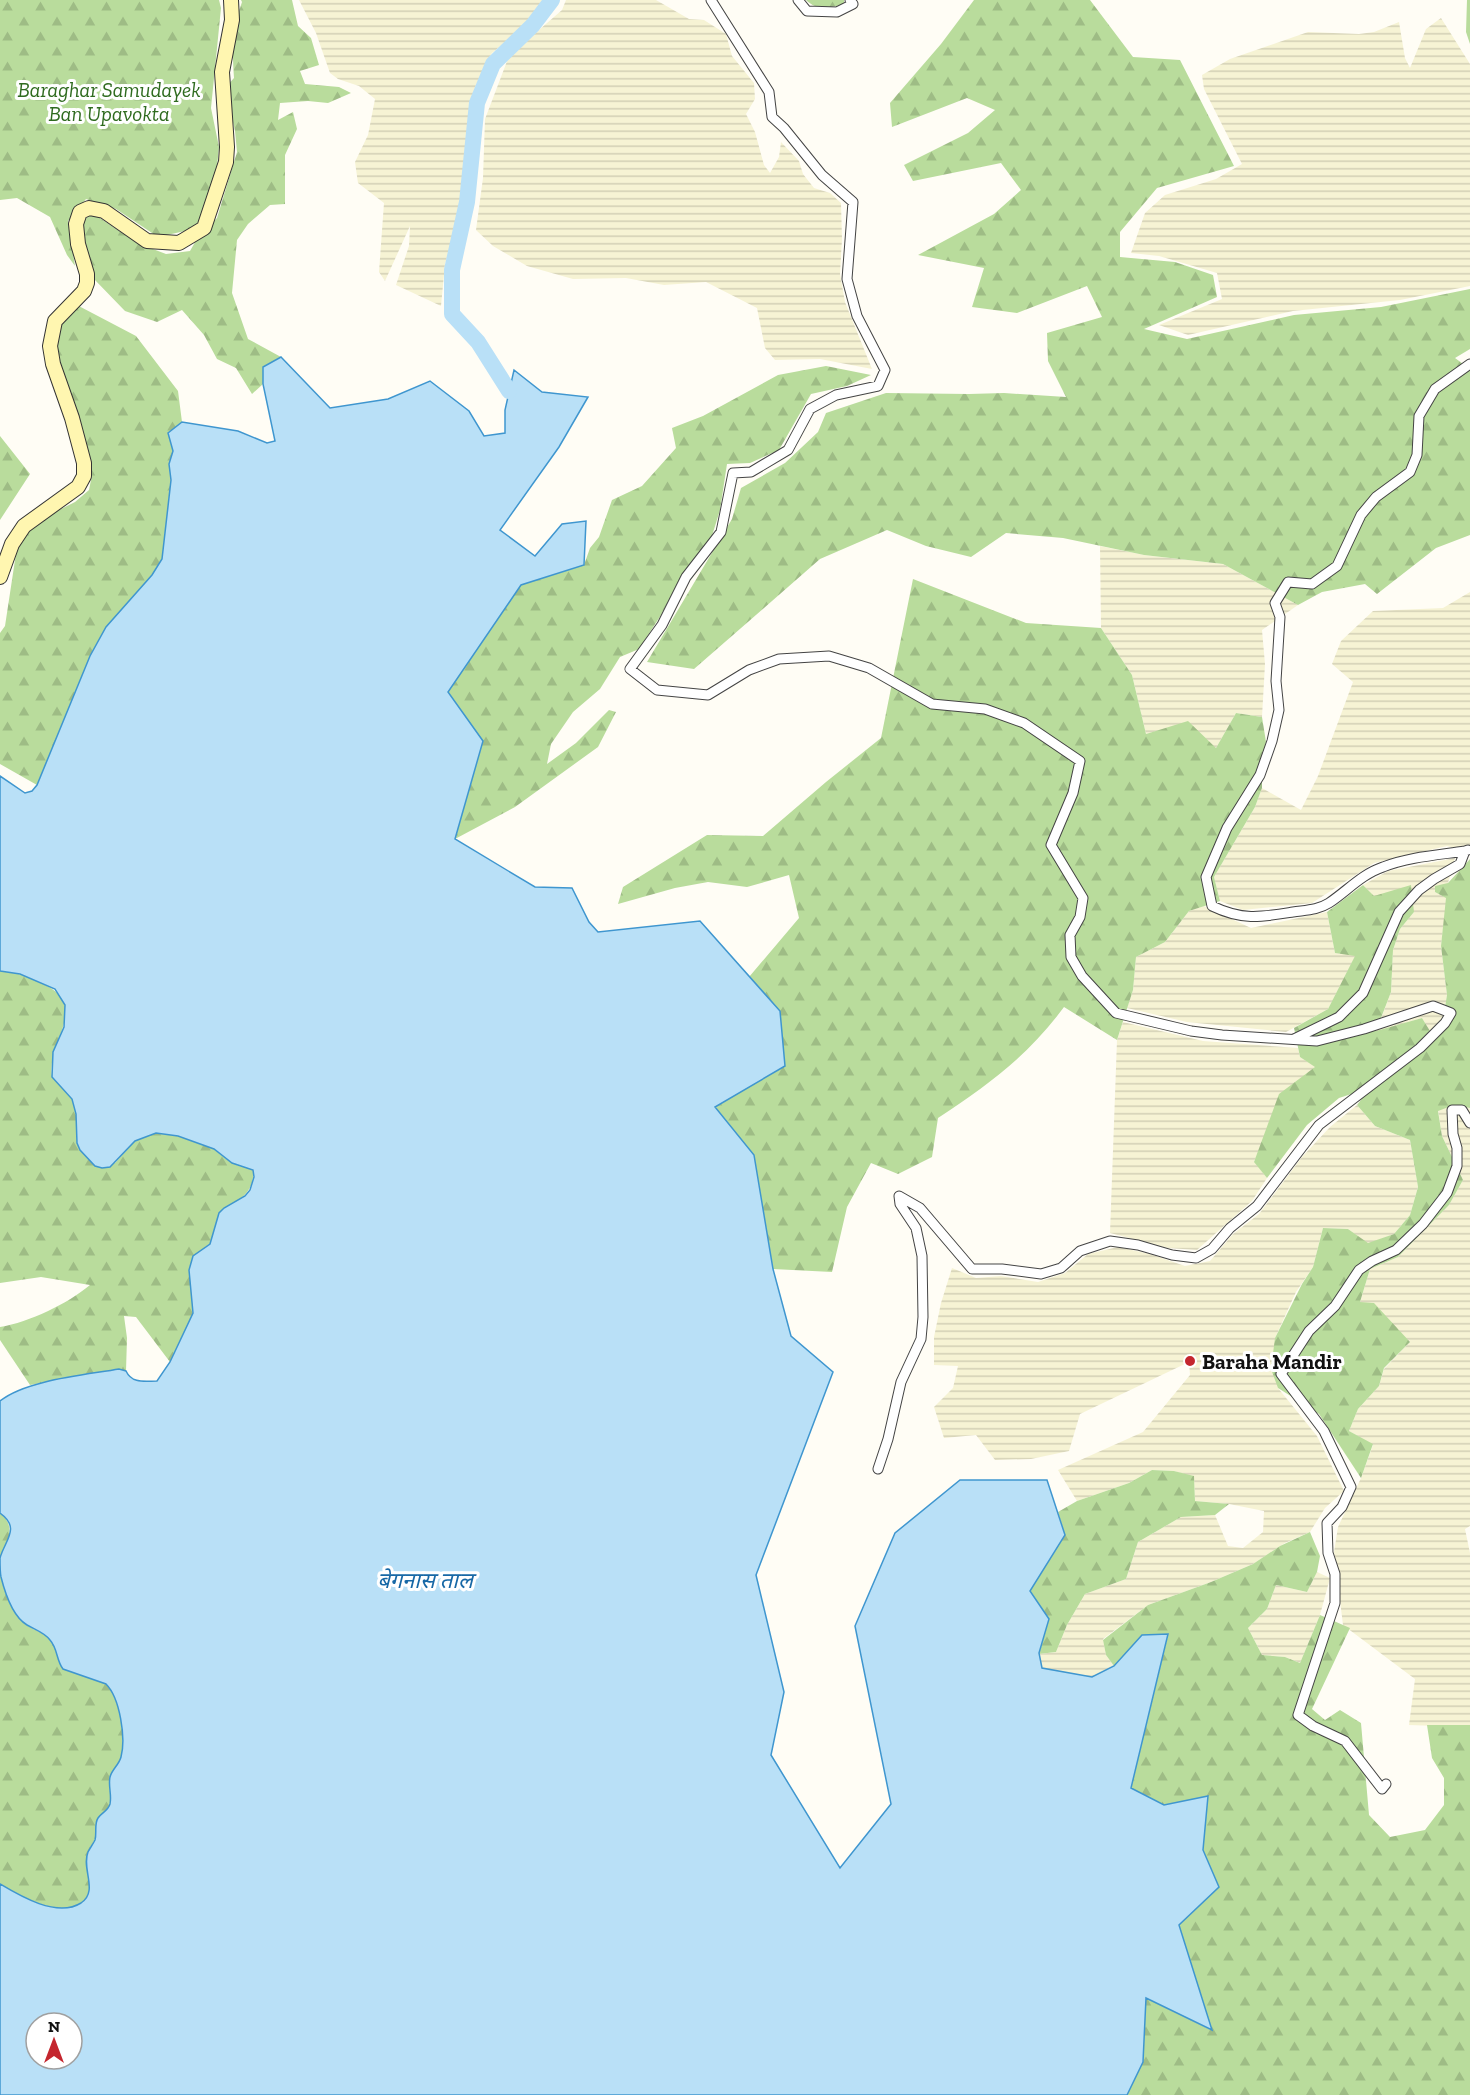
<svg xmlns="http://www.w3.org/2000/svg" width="1470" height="2095" font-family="'Zilla Slab','Noto Sans Devanagari',serif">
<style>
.farmland{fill:url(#farmland-rules)}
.forest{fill:url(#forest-firs)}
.water{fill:#b9e0f7;stroke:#3f96cf;stroke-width:1.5;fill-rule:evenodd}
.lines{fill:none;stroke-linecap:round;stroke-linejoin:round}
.river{stroke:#b9e0f7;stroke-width:16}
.street-casing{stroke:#444;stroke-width:11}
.secondary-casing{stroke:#333;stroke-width:16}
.street{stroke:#fff;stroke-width:9}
.secondary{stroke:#fff6b0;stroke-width:14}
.poi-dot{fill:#c4262e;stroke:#fff;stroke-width:2}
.labels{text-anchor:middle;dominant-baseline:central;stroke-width:6;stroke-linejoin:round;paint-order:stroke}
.park-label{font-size:21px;font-style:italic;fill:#2f6b1f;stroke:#fff}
.poi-label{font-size:21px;font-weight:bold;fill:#111;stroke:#fff;text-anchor:start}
.water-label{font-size:22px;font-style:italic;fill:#1768a6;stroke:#fff}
</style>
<defs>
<pattern id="farmland-rules" width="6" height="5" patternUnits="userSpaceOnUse" patternTransform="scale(1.5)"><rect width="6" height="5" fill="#f6f3d4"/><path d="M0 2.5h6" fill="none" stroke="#d2cfb5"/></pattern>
<pattern id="forest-firs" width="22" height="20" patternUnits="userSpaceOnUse" patternTransform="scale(1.5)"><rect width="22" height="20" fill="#b9dc9c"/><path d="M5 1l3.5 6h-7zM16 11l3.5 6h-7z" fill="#9ebc85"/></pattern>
</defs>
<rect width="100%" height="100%" fill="#fffdf5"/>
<!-- farmland -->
<path class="farmland" d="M299,0h246l-19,25 -34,28 -17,34 -13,107 -6,34 -11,36 -4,42 -45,-21 13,-39 1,-20 -25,55 -6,-9 5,-69 -26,-20 -3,-21 13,-27 7,-36 -16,-13 -21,-7 -8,-6 -14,-40z
M566,0h90l33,19 15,1 22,14 6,22 22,27 1,16 -9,15 9,18 9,33 6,8 9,-16 2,-15 18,19 4,13 11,14 16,5 11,10 1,36 -2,35 5,28 27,67 -52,-10 -45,1 -10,-12 -8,-40 -51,-26 -42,3 -38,-7 -53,1 -46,-13 -34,-20 -17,-16 7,-52 2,-59 24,-63 53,-46z
M1441,18l29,46v222l-70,14 -107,11 -105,24 -29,-10 63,-26 -5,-26 -58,-17 -28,-3 14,-40 20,-18 51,-16 26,-15 -38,-75 -2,-14 28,-16 78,-27 51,2 15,-2 25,-10 6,36 5,10 16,-39z
M1100,546l44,9 79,9 75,41 -36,25 3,34 -3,53 -26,-4 -20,35 -55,-18 -15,4 -14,-59 -31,-47z
M1470,592v261l-23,-7 -73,17 -62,40 -69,7 -23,-9 -6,-24 41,-70 7,-19 39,22 17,-34 35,-94 -21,-18 9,-23 32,-30 70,-3z
M1455,858l-7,25 -13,9 12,6 -6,48 6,49 -4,24 -13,12 -8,-13 -46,14 15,-40 2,-42 7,-21 14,-17 -41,-16 -10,-11 25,-14z
M1204,906l47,22 76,-16 8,41 21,2 -28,54 -42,23 -99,-10 -60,-14 6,-18 3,-33 29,-15 24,-31z
M1123,1022l80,19 95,7 2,9 16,10 -62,94 13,17 -15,23 -55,49 -29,-2 -58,-15 7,-193z
M1357,1105l18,21 35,14 8,47 -8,28 -16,19 -26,10 -20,-15 -25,-1 -10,39 -17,25 -21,46 3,50 39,48 27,55 -19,17 -15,24 -25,11 -32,21 -42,18 -63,23 -45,34 3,16 8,11 -22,11 -50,-9 -3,-14 17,-2 11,-27 18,-31 41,-15 12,-37 43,-25 34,-2 13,31 15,2 20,-16 1,-21 -35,-7 -34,-3 -1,-24 -20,-6 -22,-1 -23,13 -52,18 -19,-31 85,-38 47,-57 -1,-13 -109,52 -11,37 -38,8 -36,1 -19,-25 -32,3 -10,-31 19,-19 5,-22 -24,-1v-28l7,-34 11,-35 24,10 25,-2 37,6 27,-9 23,-19 30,-7 32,7 35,12 25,-5 23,-27 26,-20 43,-57 28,-30z
M1454,1105l16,3v418l-5,3 5,24v172l-6,2 -55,-2 6,-46 -72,-54 -9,-73 4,-25 23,-49 12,-33 -24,-14 9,-22 21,-23 5,-17 26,-27 -50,-40 10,-33 28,-12 51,-52 14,-25 -21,-44 -4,-26z
M1317,1572l13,6 -10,37 -20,48 -15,-6 -23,-2 -14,-27 19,-19 9,-24 31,7z"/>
<!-- forest -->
<path class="forest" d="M0,0h219l2,8 -10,100 8,39 -5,49 -20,33 -36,8 -42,-28 -30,-10 -18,22 7,45 -8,-11 -17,-38 -33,-19 -17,2z
M241,0h51l6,26 13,12 8,27 -19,6 5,13 34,3 12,6 -23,10 -20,-2 -28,2 -2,17 15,-8 4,17 -12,26v49l-15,1 -22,19 -11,16 -5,53 16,46 33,18 -18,10v17l-11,10 -16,-26 -19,-9 -13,-24 -22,-25 -25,12 -32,-11 -32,-33 -8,-27 -3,-27 9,-12 46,31 29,11 24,-3 8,-14 19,-19 20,-66 -2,-21 -10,-43 9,-10c-2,-30 -2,-47 8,-76z
M806,0h38v4c-14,4 -27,7 -38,-4z
M974,0h116l43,57 47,3 54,106 -77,22 -37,44v25l55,5 38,13 4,22 -73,32 43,10 107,-24 87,-8 89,-18v60l-15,9 15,11v166l-34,13 -59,46 -12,-10 -43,8 -24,13 -75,-41 -79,-9 -81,-17 -57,-5 -35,24 -45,-11 -39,-16 -67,29 -126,110 -47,-7 85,-143 9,-31 44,-25 33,-31 8,-19 60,-20 83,1 35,-1 62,4 -18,-36 -1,-28 55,-16 -15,-31 -70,27 -45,-6 12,-39 -66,-13 76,-41 27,-24 -20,-27 -88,18 -9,-16 64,-32 27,-23 -28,-12 -75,29 -2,-24 51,-59z
M1467,0h3v44l-4,-12z
M75,304l61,32 42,55 4,31 -14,11 5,18 -4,13 2,16 -9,79 -10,16 -46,52 -16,29 -53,129 -37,-21v-131l5,-7 12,-79 14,-18 22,-16 22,-11 14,-12 3,-15 -38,-124 6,-32z
M826,366l45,9 -24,11 -36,8 -32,56 -29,13 -23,1 -7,46 -9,29 -30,37 -20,39 -22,34 -19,8 -20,32 -27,23 -22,32 -4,20 29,-21 33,-33 7,2 -18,35 -83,60 -60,32 28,-98 -35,-49 73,-107 63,-20 6,-17 9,-11 13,-37 30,-14 34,-38 -4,-20 31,-12 75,-41z
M0,436l30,38 -30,46z
M913,579l113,44 75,5 31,47 14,59 42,-13 28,27 20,-35 26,4 4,25 -4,17v29l-7,19 -41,70 6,24 -31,10 -24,31 -29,15 -3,33 -16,50 -53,-33c-36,49 -76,78 -126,111l-6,39 -34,17 -27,-11 -24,44 -15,65 -59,-3 -19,-114 -40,-48 66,-95 -31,-35 50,-59 -10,-43 -42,12 -39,-5 -33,6 -57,16 5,-17 84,-52 56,1 63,-54 55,-44z
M1470,859v249l-16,-3 -16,6 4,25 21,44 -14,25 -51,52 -28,12 -10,33 14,1 36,39 -26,26 -5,18 -21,23 -9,22 24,13 -12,34 -42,-64 -41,-26 -7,-19 4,-31 27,-54 11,-17 10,-39 25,1 20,14 26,-9 16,-19 8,-28 -8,-47 -35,-14 -18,-21 13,-17 -31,10 -32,27 -40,53 -13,-16 25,-68 36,-27 -15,-10 -6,-29 34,-19 27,-53 -20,-3 -8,-41 36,-27 11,11 37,-11 3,27 -14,17 -7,21 -2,42 -15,39 46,-13 8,13 13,-12 4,-24 -6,-49 5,-48 -11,-6v-6l13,-3z
M0,971c15,0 27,6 41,12 52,23 5,56 11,94l20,22 4,15 1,29 3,7 15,16 20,-3 20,-22 21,-8 22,3 36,13 12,10 13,7 7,1 7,3c2,20 -12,31 -29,38l-14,36 -5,3 -13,59 1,7 -23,49 -34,-45 -12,-1 3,22 -1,33 -8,-2 -88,16 -30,-45v-13c30,-5 67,-23 90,-42l-49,-8 -41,6z
M1152,1470l22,1 20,5 1,25 34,3 -14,11 -34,2 -43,25 -12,37 -41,15 -18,31 -11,27 -17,2 10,-35 -19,-28 35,-56 -7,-23 19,-11 52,-18z
M0,1513c16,12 9,29 0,45z
M1310,1532l10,24 -3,16 -10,20 -31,-7 -9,24 -19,19 14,27 23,2 15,6 20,-48 30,13 -38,81 13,11 15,-10 21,13 8,92 21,22 35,-7 19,-25v-27l-12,-20 -5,-33h43v370h-343l16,-33 3,-64 65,32 -32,-105 40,-38 -16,-37 5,-54 -44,9 -33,-17 37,-153h-26l-28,31 -8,-11 -3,-15 45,-35 63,-23 42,-18 27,-18z
M0,1568c2,19 10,43 25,56 9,7 20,8 28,19 6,8 4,18 10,26l43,15c14,14 20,54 15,73 -3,9 -11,15 -12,24 0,9 4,19 -1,27 -2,4 -7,6 -10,10 -3,5 -1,12 -2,17 -1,7 -6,11 -8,17 -5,16 11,40 -7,51 -24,15 -61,-7 -81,-19z"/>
<!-- water -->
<path class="water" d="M281,357l49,51 58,-9 42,-18 39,30 15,25 21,-3v-23l9,-40 28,22 46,5 -29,50 -59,83 35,26 27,-32 24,-3 -2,44 -63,20 -73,107 35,49 -28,98 80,48 37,1 17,34 9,10 102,-11 80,90 5,55 -70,41 39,48 19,114 18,67 42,36 -77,203 28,117 -13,63 69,113 51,-64 -36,-178 40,-93 65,-53h87l18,55 -35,56 19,28 -10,34 3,15 50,9 22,-11 28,-31 26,-1 -37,154 33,17 44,-9 -5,54 16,37 -40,38 33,105 -66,-32 -3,64 -16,33h-1127v-211c20,12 57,34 81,19 18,-12 0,-34 7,-51 2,-4 5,-8 7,-12 2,-7 -1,-16 3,-22 4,-6 10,-7 12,-14 2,-9 -2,-18 0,-27 2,-8 9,-12 11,-20 5,-19 -1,-59 -15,-73l-43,-15c-7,-9 -5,-20 -13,-29 -6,-8 -15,-10 -23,-15 -15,-9 -22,-32 -26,-48 -1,-5 -1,-14 -1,-19 5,-18 21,-30 0,-45v-112c26,-21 85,-26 119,-32l7,2c6,13 19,10 31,10l13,-19 23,-49 -4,-43 4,-14 17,-12 9,-31 5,-5 21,-12 5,-6 4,-13 -1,-7 -21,-7 -18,-14 -36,-13 -22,-3 -21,8 -25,26 -8,1 -7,-2 -15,-16 -3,-7 -1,-29 -4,-15 -20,-22 1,-25 11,-25 1,-22 -10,-16 -35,-15 -20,-3v-195l25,17 7,-2 5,-6 53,-129 16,-29 46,-52 10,-16 9,-79 -2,-16 4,-13 -5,-18 14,-11 56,9 29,12 8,-2 -12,-57v-17zM36,2023h36v36h-36z"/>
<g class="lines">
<!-- river -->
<path class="river" d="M509,391l-31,-49 -26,-28v-44l15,-68 10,-99 16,-39 40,-39 19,-25"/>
<defs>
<path id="street" d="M711,0l58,92 3,25 12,11 38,47 31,27 -6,77 10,37 28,54 -7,16 -42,9 -26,14 -22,41 -37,22 -18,1 -12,59 -35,45 -24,48 -32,44 27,21 51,5 41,-25 30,-11 50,-3 40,12 63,36 53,5 39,14 56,38 -7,32 -22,52 32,53 -3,19 -10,18 1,22 11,19 34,37 75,18 31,4 95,6 47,-12 69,-23 18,7 -6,10 -25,25 -101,77 -62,81 -27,22 -18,21 -16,9 -24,-3 -34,-10 -28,-4 -30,10 -19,17 -20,6 -39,-5h-30l-52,-61 -21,-12 1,8 16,24 6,28 1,61 -2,22 -20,43 -13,57 -10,30
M798,0l9,11 30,1 16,-8 -3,-4
M1465,851c-27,4 -57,6 -82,16 -21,7 -36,24 -54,36 -11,7 -23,7 -36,9 -31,5 -50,9 -81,-6l-6,-29 21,-49 33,-53 12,-34 7,-31 -3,-29 4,-64 -5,-14 13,-21 24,2 25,-18 24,-51 15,-18 34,-25 7,-17 2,-39 16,-27 35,-25
M1294,1039l45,-22 24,-24 36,-81 20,-22 15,-11 26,-15 5,-13 3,-1
M1386,1784l-4,5 -37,-48 -32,-15 -15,-11 37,-112v-29l-7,-21 -1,-30 15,-16 9,-20 -27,-56 -43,-57 28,-43 26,-25 24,-36 13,-9 24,-11 27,-26 24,-31 10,-27v-18l-4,-14 -1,-24h10l8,13"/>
<path id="secondary" d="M0,577l12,-33 12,-18 54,-39 6,-11v-13l-12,-45 -19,-54 -3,-18 5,-25 29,-30 3,-8v-9l-9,-30 -2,-20 4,-12 9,-4 15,3 43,30 32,2 25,-15 22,-66 1,-15 -5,-75 10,-52 -1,-20"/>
</defs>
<!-- street casing -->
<use href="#street" class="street-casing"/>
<!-- secondary casing -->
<use href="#secondary" class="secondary-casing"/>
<!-- street -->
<use href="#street" class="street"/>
<!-- secondary -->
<use href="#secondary" class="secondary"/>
</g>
<!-- markers -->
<circle class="poi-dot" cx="1190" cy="1361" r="6"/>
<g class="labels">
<!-- park labels -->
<g class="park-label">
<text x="109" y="89">Baraghar Samudayek<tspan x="109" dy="24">Ban Upavokta</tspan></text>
</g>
<!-- poi labels -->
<g class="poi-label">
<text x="1202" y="1361">Baraha Mandir</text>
</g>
<!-- water labels -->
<g class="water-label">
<text x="425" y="1580">बेगनास ताल</text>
</g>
</g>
<!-- north arrow -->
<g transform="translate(54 2041)"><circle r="28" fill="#ffffff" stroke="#a0a0a0" stroke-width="1.5"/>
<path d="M0-4.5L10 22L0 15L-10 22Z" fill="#c4262e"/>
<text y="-9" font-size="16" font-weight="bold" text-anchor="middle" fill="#111111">N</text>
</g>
</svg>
